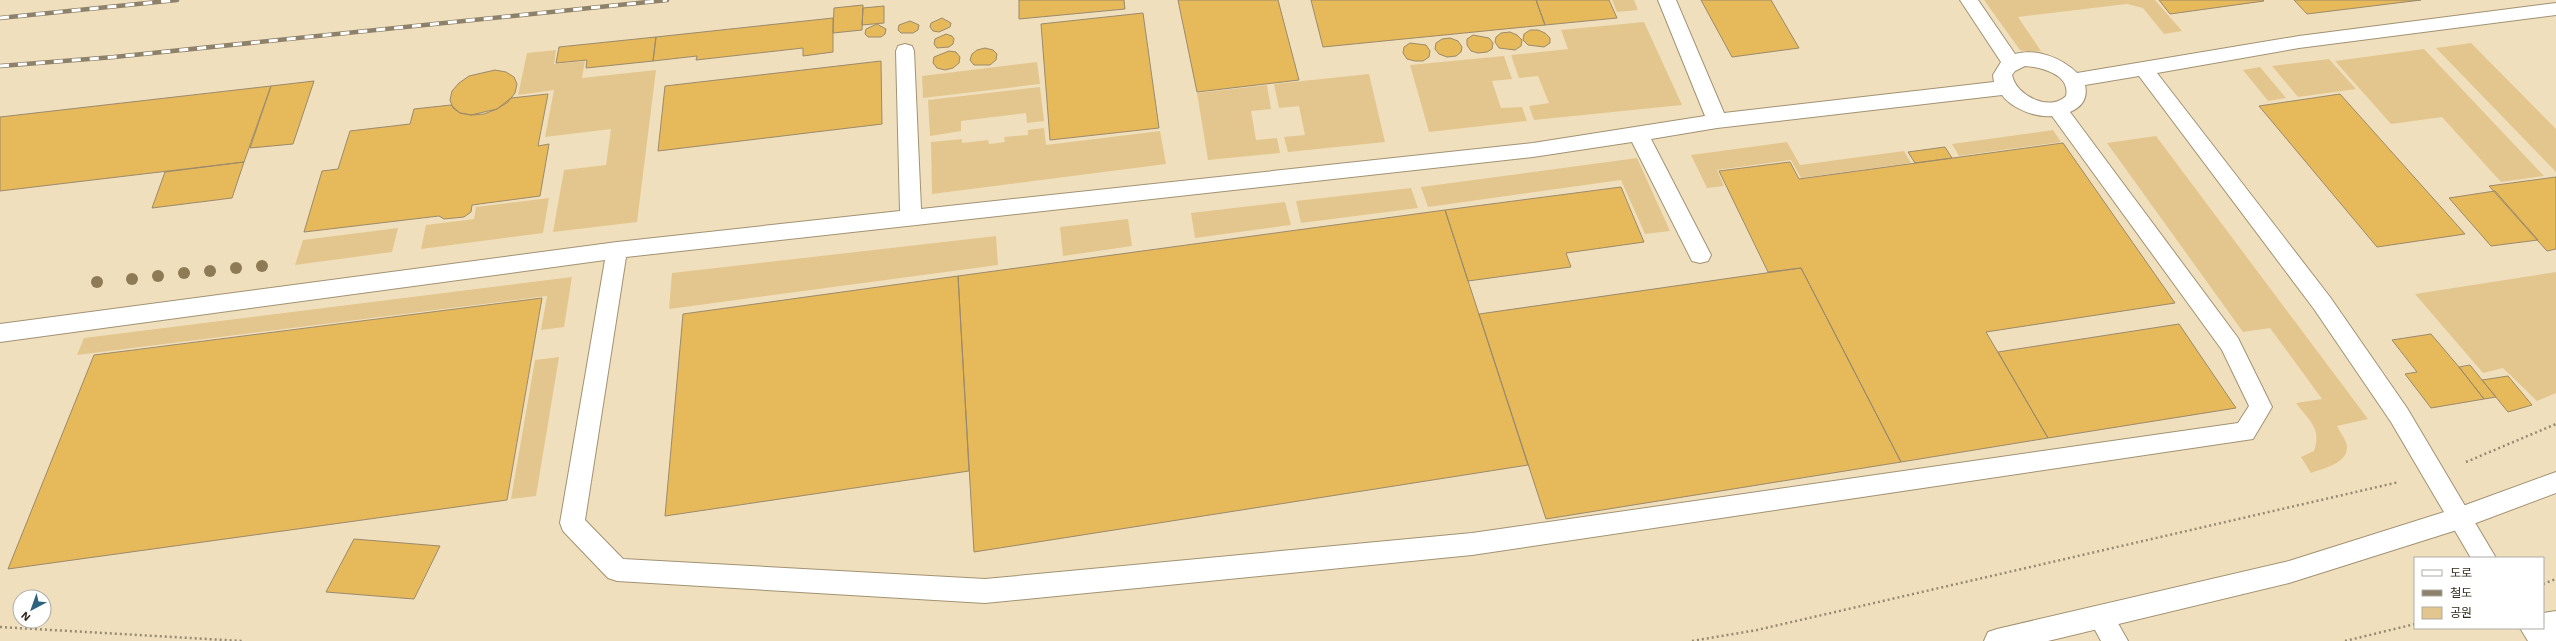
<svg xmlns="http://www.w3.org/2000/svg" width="2556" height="641" font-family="'Work Sans','Noto Sans KR',sans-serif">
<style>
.green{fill:#e3c68d}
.building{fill:#e6b95a;stroke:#9b8a6b}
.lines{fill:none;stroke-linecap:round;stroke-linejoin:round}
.lane-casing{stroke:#a29272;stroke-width:2}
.street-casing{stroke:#a29272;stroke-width:2}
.secondary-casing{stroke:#a29272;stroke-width:2}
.path{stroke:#968a72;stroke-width:2.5;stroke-dasharray:2 3;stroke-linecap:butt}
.lane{fill:#fff;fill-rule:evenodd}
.street{fill:#fff;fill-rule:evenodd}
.secondary{fill:#fff;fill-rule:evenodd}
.rail-casing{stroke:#8d816a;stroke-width:4.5}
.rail{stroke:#fff;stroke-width:3;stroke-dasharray:9;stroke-linecap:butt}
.tree{fill:#8d7b55}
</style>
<rect width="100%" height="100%" fill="#f0dfbd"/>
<!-- green -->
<path class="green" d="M1612,0h22l4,10 -21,2z
M1984,0h171l27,31 -18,3 -21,-26 -16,-4 -109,13 23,34 -13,1 -8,-2z
M1644,22l38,83 -148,15 -5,-14 20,-3 -11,-27 -19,2 -8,-23 57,-6 -7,-19z
M2471,43l85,86v43l-120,-124z
M2424,49l120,127 -43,6 -59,-65 -51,7 -56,-63z
M556,50l-2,14 31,-3 -3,17 74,-8 -19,152 -84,10 11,-62 42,-5 5,-36 -66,8 9,-47 -36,5 9,-42z
M1504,56l8,23 -20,2 9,27 21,-1 5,14 -98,11 -19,-67z
M2329,59l27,30 -58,8 -26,-31z
M1037,62l3,22 -117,14 -1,-22z
M2260,67l26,31 -18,3 -25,-31z
M1369,74l16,68 -97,10 -4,-15 21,-2 -6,-29 -20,2 -5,-24z
M1267,85l4,24 -20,2 5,29 21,-2 3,15 -72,7 -11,-67z
M1040,87l4,34 -17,2 -1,-10 -65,8v10l-31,5 -2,-36z
M1044,128l2,17 114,-14 6,33 -234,30 -1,-52 31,-3v4l26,-3 1,4 16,-2 -1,-5 24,-2v-5z
M2053,130l8,12 -102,14 -7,-12z
M2156,136l212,283 -31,7c3,6 9,14 10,20 1,18 -23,22 -36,27l-10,-16 13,-6c8,-23 -5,-30 -18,-48l26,-4 -52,-71 -27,4 -136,-189z
M1787,142l13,23 104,-14 7,12 -110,15 -10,-18 -74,10 7,16 -17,2 -16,-33z
M1637,158l33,73 -25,3 -24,-54 -193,27 -7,-20z
M1411,188l7,20 -117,15 -5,-22z
M549,198l-6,35 -122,16 5,-24 48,-6 2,-12z
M1285,202l6,23 -96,13 -4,-25z
M1128,219l4,27 -69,10 -3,-29z
M398,228l-6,24 -97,13 8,-25z
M996,236l2,29 -329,44 3,-36z
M2556,272v121l-19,8 -34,-33 -20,5 -68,-79z
M572,277l-8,50 -23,3 6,-34 -470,59 7,-17z
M559,357l-23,139 -25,3 24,-139z"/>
<!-- building -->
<path class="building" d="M1019,0h105l1,9 -106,10z
M1178,0h100l21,80 -102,12z
M1311,0h225l9,25 -222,22z
M1536,0h73l8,18 -72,7z
M1701,0h70l28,48 -67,9z
M2159,0h104l1,1 -94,13z
M2294,0h127l-114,14z
M863,5l-1,25 -29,3 1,-25z
M884,6v17l-22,2 1,-17z
M1143,13l16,115 -109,12 -9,-116z
M833,18v34l-30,4v-8l-107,12 1,-4 -44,5 3,-24z
M942,18l9,5 -1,4 -11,5 -6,-1 -3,-4 1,-4z
M910,21l9,4 -1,5 -5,3h-12l-3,-3 1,-5z
M877,24l9,5 -1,5 -4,3h-13l-3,-3 1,-5z
M1530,30h8l7,3 5,5v5l-6,4 -16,-2 -5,-5 1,-6z
M1510,32l7,3 5,5 -1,6 -6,4 -16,-2 -4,-6 1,-5 5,-4z
M946,34l6,2 2,3 -1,5 -4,3 -12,1 -3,-4 1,-5z
M1473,35l16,3 4,5 -1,6 -5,3 -9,1 -7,-2 -4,-6v-6z
M656,37l-3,24 -67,7 1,-8 -31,3 3,-16z
M1450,38l8,3 4,6 -1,5 -5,4 -9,1 -8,-3 -4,-5 1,-6 6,-4z
M1410,43l16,2 4,6 -1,6 -6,4h-8l-8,-2 -4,-6 1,-6z
M985,48l8,2 4,4 -1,6 -6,5h-16l-4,-5 2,-6 5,-4z
M949,51l7,1 4,5 -1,6 -6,5 -8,2 -8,-2 -4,-5 1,-6z
M881,61l1,63 -224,27 7,-65z
M495,70l11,2 8,5 3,7 -2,9 -7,9 -11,7 -26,6 -11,-2 -7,-5 -3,-8 2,-9 7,-8 10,-7z
M314,81l-21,63 -43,4 21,-62z
M271,86l-27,76 -244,29v-74z
M548,94l-10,52 11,-2 -9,52 -68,9 -1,7 -7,5 -20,2 -5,-3 -135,16 18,-61 16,-2 12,-38 60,-7 4,-15 37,-4 9,8 11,2 13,-1 13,-5 14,-11z
M2340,94l125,140 -88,13 -118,-141z
M2063,143l112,160 -189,29 62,106 -147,24 -100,-194 -33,4 -49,-101 71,-9 9,17z
M1945,147l7,11 -37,5 -7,-11z
M244,162l-12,36 -80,10 13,-36z
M2556,177v72l-9,2 -58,-65z
M1621,187l23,55 -78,11 5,14 -103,14 -23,-71z
M2495,191l43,49 -47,6 -42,-48z
M1445,210l83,255 -554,87 -16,-276z
M1801,268l100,194 -355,57 -67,-205z
M958,276l11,195 -304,45 18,-202z
M542,298l-35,202 -499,69 86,-214z
M2179,324l57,84 -188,30 -50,-86z
M2431,334l28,33 25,32 -53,9 -26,-34 12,-2 -25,-32z
M2470,365l12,15 14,17 -12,2 -25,-32z
M2508,376l24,29 -24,7 -26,-32z
M354,539l86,7 -26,53 -88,-7z"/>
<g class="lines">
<defs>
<path id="lane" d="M1658,0h18l48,113 270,-31 -1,-7 8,-13 -41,-62h18l37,54c21,-6 47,4 62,19l222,-37 257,-33v12l-257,33 -142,25 173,224 77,111 89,150h-25l-80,-136 -77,-113 -175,-233 -54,9c3,13 -3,22 -15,27l168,226 34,69 -19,32 -781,116 -487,48 -368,-22 -9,-3 -45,-47 -3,-8 45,-263 -605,82v-18l617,-82 283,-31 -4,-160 2,-5 7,-2 7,2 2,5 7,158 612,-66 172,-27zM2025,66c15,1 46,8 41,30 -16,16 -50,0 -54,-21l3,-4zM2002,95c9,13 34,23 50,21l170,234 27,56 -11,17 -766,110 -487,46 -362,-20 -38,-39 41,-263 907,-100 99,-15 60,119 8,2 8,-2 3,-6 -60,-116 66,-11z
M2556,611v30h-28l-8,-13h23v-15z"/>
<path id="street" d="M2101,605l9,4 18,32h-27l-13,-24 4,-8z"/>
<path id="secondary" d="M2556,472v21l-96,36 -171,54 -241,58h-64l4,-9 9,-3 292,-68 171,-54z"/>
</defs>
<!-- lane casing -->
<use href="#lane" class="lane-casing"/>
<!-- street casing -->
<use href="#street" class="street-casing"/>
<!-- secondary casing -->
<use href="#secondary" class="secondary-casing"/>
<!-- path -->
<path class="path" d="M2466,462l90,-38
M2543,584l13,-5
M0,627l242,14
M1692,641l65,-11 642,-148
M2345,641l70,-17"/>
<!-- lane -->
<use href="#lane" class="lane"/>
<!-- street -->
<use href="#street" class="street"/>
<!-- secondary -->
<use href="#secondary" class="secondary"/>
<defs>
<path id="rail" d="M0,18l177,-18
M0,66l114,-9 553,-57"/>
</defs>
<!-- rail casing -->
<use href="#rail" class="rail-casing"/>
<!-- rail -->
<use href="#rail" class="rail"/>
</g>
<!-- trees -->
<g class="tree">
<circle cx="262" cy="266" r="6"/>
<circle cx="236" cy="268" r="6"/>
<circle cx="210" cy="271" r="6"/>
<circle cx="184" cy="273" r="6"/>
<circle cx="158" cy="276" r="6"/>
<circle cx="132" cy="279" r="6"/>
<circle cx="97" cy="282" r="6"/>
</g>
<!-- legend -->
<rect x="2414" y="557" width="130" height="72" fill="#ffffff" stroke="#adaba5"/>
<rect x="2422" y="570" width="20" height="6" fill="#ffffff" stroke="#adaba5"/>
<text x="2450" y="577" font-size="12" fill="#332c1f">도로</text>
<rect x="2422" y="590" width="20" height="6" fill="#8d816a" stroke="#adaba5"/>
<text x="2450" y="597" font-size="12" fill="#332c1f">철도</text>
<rect x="2422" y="607" width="20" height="12" fill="#e3c68d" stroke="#adaba5"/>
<text x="2450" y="617" font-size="12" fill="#332c1f">공원</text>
<!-- north arrow -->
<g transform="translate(32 609) rotate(221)"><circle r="19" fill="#ffffff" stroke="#adaba5"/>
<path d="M0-3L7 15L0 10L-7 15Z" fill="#2e637f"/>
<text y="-6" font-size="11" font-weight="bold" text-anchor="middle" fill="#332c1f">N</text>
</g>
</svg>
